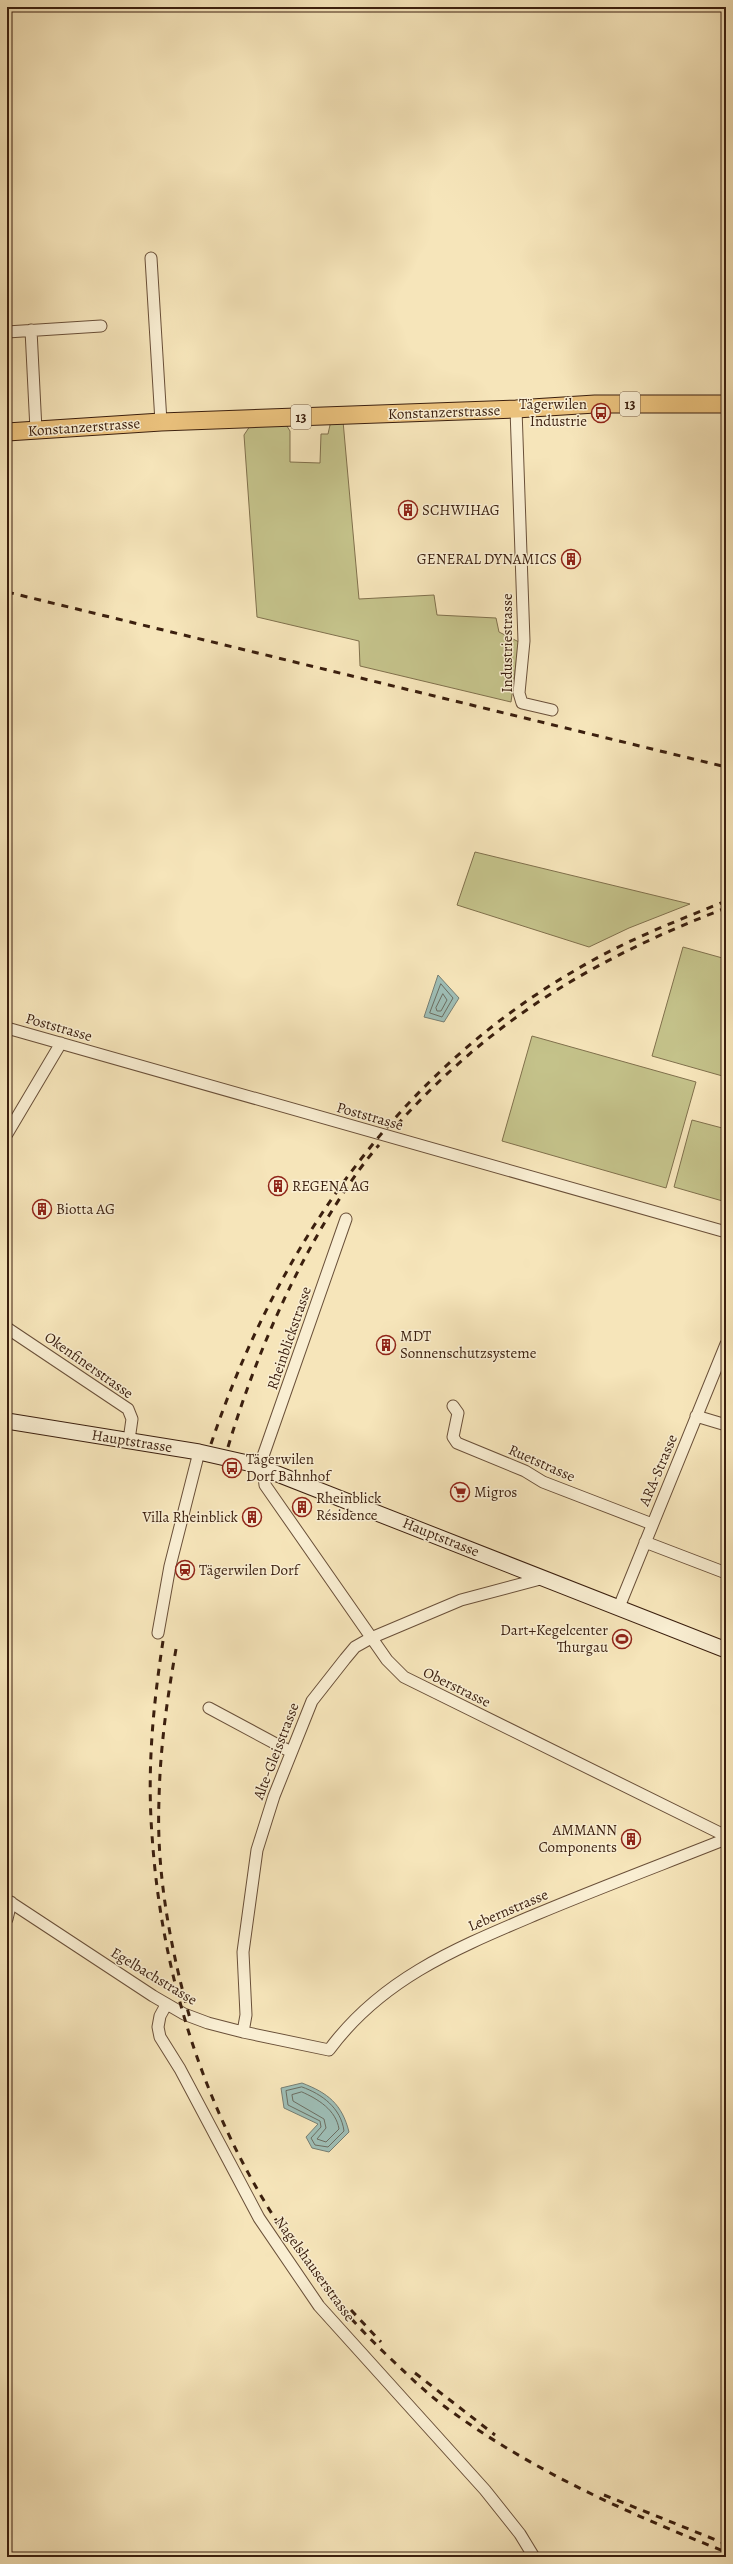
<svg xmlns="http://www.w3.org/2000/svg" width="733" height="2564" font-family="Alegreya,serif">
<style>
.green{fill:#c4c28a;stroke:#80704c}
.water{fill:#9ebeb6;stroke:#767e73}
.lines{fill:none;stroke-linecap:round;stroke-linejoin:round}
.shore{stroke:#6c6e62;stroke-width:1}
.street-casing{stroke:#6a5039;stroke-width:13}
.secondary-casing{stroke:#3b1f0e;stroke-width:17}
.primary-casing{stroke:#3b1f0e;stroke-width:19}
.street{stroke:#f9eed2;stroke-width:11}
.secondary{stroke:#f9eed2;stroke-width:15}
.primary{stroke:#ebc27d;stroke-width:17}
.rail{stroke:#3b1f0e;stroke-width:3;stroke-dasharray:7 7;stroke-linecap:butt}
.labels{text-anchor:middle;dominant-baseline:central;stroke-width:3;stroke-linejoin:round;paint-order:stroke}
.shield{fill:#f9eed2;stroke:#745d49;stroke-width:1}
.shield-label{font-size:14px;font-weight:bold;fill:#3b1f0e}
.poi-label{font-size:15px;fill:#3b1f0e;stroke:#f9eed2;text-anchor:start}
.street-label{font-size:15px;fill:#3b1f0e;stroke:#f9eed2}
</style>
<rect width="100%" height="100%" fill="#f6e5ba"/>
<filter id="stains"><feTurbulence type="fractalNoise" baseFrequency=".005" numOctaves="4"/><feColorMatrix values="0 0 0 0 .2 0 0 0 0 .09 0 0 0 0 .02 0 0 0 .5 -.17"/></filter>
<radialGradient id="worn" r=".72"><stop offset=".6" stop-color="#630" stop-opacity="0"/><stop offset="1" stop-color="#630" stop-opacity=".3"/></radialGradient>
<!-- green -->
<path class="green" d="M336,421h7l16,178 75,-4 3,20 59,3 3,14 20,10 -8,60 -151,-36 -1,-25 -102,-24 -13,-182 6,-9 35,-3 5,8v31l30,1 1,-29h7l2,-9z
M475,852l215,52 -61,24 -40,19 -132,-42z
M683,947l43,12v118l-74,-21z
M532,1036l164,46 -30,106 -164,-47z
M692,1120l34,9v73l-52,-15z"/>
<!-- water -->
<path class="water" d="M438,975l21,23 -15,24 -20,-5z
M302,2083c26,10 40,21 47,49l-20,20 -17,-4 -6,-11 12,-13 -34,-16 -3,-20z"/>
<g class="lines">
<!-- shore -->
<path class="shore" d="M441,984l12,14 -11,19 -12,-4z
M443,994l4,6 -6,11h-4l-1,-3z
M302,2087c20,7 39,21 42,44l-16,16 -13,-2 -4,-7 10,-11 -1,-6 -32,-16 -2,-14z
M302,2092c16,7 34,18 37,37l-13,13 -9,-3 9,-11 -2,-9 -31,-18 -1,-6z"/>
<defs>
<path id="street" d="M151,258l10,164
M31,330l5,100
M7,332l94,-6
M516,409l8,232 -5,52 3,10 30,7
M7,1028l719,204
M7,1134l54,-91
M346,1219l-84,240 3,26 122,175 17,17 322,159
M7,1328l121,81 4,10 -3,21
M453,1406l5,7 -5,24 4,6 68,28 18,11 109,42
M696,1416l30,9
M645,1542l81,31
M619,1607l107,-263
M158,1633l12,-67 29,-114
M209,1708l82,44
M7,1900l146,96 31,18 24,9 35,9 86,18c53,-72 128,-102 208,-136 62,-26 126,-50 189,-75
M7,1919l4,-17
M166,2005l-6,11 -2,11 2,10 20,32 79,149 60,88 166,184 35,44 14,23
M243,2032l3,-17 -3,-63 14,-102 17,-54 38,-95 33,-42 10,-12 16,-9 90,-38 83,-22"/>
<path id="secondary" d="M7,1421l192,31 53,12 474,186"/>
<path id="primary" d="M7,432l154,-10 355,-13 79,-5h131"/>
</defs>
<!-- street casing -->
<use href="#street" class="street-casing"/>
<!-- secondary casing -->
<use href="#secondary" class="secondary-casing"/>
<!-- primary casing -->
<use href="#primary" class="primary-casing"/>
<!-- street -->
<use href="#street" class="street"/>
<!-- secondary -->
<use href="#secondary" class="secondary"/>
<!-- primary -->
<use href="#primary" class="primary"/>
<!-- rail -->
<path class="rail" d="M7,592l719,175
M397,1125c94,-105 198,-167 329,-217
M211,1444c65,-194 184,-369 363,-473 48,-29 100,-49 152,-70
M228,1447c24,-79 55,-154 97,-225 16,-26 33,-53 54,-77
M163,1641c-10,65 -16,129 -11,194 13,197 94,388 239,524 17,16 34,33 53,47 86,64 183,107 282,146
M176,1649c-9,50 -16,100 -17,151 -3,74 12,151 32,222
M351,2310l30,32
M415,2373l80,62
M604,2495l122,49"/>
</g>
<!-- icons -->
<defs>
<symbol id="bus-ring" viewBox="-11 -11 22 22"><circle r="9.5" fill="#f9eed2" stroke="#8f2418" stroke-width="1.5"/><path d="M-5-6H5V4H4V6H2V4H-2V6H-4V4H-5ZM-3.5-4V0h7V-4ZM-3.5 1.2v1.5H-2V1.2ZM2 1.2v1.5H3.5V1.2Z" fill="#8f2418"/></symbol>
<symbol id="building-ring" viewBox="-11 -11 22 22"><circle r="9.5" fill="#f9eed2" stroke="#8f2418" stroke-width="1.5"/><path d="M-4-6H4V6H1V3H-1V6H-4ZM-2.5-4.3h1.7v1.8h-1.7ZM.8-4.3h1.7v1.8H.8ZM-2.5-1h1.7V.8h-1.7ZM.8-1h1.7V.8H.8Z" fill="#8f2418"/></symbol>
<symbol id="supermarket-ring" viewBox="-11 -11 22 22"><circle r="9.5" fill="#f9eed2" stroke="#8f2418" stroke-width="1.5"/><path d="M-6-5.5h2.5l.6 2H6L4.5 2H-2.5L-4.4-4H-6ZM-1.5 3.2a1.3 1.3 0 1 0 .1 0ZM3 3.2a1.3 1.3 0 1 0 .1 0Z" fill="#8f2418"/></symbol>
<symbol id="station-ring" viewBox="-11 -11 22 22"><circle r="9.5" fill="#f9eed2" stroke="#8f2418" stroke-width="1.5"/><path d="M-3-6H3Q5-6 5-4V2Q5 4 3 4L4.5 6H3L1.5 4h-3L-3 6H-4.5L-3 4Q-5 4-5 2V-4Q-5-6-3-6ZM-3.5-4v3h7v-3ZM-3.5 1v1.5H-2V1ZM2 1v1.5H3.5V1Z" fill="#8f2418"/></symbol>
<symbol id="stadium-ring" viewBox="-11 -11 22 22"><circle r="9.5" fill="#f9eed2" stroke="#8f2418" stroke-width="1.5"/><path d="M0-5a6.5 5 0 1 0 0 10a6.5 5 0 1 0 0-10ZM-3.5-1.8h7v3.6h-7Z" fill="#8f2418"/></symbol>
</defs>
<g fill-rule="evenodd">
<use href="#bus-ring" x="590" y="402" width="22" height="22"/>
<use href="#building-ring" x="397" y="499" width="22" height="22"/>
<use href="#building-ring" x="560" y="548" width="22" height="22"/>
<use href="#building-ring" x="267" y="1175" width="22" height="22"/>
<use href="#building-ring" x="31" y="1198" width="22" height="22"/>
<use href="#building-ring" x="375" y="1334" width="22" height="22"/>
<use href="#bus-ring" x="221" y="1457" width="22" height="22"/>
<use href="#supermarket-ring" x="449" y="1481" width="22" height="22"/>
<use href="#building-ring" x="291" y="1496" width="22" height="22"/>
<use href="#building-ring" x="241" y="1506" width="22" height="22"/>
<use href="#station-ring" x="174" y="1559" width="22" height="22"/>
<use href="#stadium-ring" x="611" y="1628" width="22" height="22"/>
<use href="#building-ring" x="620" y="1828" width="22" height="22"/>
</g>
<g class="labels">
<!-- shield labels -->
<g class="shield">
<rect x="620" y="392" width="20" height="24" rx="3"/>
<rect x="291" y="405" width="20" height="24" rx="3"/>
</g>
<g class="shield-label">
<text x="630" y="404">13</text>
<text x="301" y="417">13</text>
</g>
<!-- poi labels -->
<g class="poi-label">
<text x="587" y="404" text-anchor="end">Tägerwilen<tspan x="587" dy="17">Industrie</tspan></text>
<text x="422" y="510">SCHWIHAG</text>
<text x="557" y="559" text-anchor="end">GENERAL DYNAMICS</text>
<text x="292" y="1186">REGENA AG</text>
<text x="56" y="1209">Biotta AG</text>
<text x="400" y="1336">MDT<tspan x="400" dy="17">Sonnenschutzsysteme</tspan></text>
<text x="246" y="1459">Tägerwilen<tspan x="246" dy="17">Dorf Bahnhof</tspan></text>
<text x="474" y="1492">Migros</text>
<text x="316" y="1498">Rheinblick<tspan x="316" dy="17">Résidence</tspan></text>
<text x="238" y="1517" text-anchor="end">Villa Rheinblick</text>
<text x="199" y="1570">Tägerwilen Dorf</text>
<text x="608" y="1630" text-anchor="end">Dart+Kegelcenter<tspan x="608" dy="17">Thurgau</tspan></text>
<text x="617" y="1830" text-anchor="end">AMMANN<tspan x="617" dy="17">Components</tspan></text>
</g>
<!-- street labels -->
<g class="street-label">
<text transform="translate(444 412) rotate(-2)">Konstanzerstrasse</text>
<text transform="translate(84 427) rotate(-4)">Konstanzerstrasse</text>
<text transform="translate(507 643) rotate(-90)">Industriestrasse</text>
<text transform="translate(59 1027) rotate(16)">Poststrasse</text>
<text transform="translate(370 1116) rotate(16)">Poststrasse</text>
<text transform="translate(289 1338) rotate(-71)">Rheinblickstrasse</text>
<text transform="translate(89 1365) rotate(35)">Okenfinerstrasse</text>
<text transform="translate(132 1441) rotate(9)">Hauptstrasse</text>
<text transform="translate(542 1463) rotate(24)">Ruetstrasse</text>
<text transform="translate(658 1470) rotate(-67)">ARA-Strasse</text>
<text transform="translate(441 1537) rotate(22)">Hauptstrasse</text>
<text transform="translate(457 1687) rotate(26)">Oberstrasse</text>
<text transform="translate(276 1751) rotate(-69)">Alte-Gleisstrasse</text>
<text transform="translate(508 1910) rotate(-23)">Lebernstrasse</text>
<text transform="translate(154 1976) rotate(31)">Egelbachstrasse</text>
<text transform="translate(315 2269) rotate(54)">Nagelshauserstrasse</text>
</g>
</g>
<!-- margin -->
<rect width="733" height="2564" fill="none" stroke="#f6e5ba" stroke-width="24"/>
<rect x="8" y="8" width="717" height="2548" fill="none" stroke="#3b1f0e" stroke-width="2"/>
<rect x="12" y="12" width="709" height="2540" fill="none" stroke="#3b1f0e"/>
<rect width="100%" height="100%" filter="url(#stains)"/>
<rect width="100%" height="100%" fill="url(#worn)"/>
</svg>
